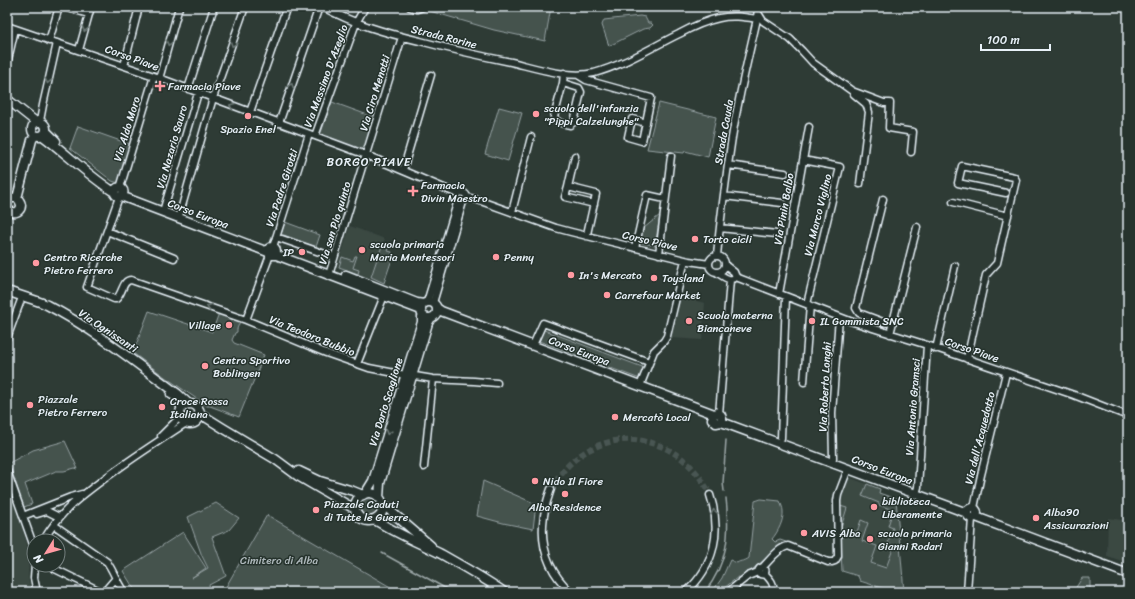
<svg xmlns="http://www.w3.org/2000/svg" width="1135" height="599" font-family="Sriracha,sans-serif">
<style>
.built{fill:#3b4843}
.green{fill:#45524e;stroke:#96a2a3}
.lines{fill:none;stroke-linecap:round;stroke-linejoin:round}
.stream{stroke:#9da8a9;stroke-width:1.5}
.minor-tunnel{stroke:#4a5652;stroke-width:6;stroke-dasharray:6 3;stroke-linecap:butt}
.minor-casing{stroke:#e8f1f8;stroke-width:9}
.major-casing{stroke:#e8f1f8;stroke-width:11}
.minor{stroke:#26332d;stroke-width:6}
.major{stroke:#26332d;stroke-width:8}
.oneway{stroke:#6a7674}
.poi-dot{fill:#ff9aa2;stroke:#26332d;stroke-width:1.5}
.labels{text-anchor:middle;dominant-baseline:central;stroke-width:3;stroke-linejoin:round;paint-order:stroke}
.street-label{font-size:11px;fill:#e8f1f8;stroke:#26332d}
.poi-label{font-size:11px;fill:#e8f1f8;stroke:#26332d;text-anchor:start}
.park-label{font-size:11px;fill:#afb9bc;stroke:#26332d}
.neighbourhood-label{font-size:12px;letter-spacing:1px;fill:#e8f1f8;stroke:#26332d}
</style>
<rect width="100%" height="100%" fill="#2e3b35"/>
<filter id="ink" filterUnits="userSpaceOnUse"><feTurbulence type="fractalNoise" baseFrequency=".025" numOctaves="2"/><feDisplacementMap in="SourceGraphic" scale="8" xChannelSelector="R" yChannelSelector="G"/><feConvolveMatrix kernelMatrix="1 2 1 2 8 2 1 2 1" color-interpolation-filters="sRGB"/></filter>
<g filter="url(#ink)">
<!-- built -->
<path class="built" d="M350,226l35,13 -6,15 2,3 -4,2 -6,18 -4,2 -30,-11z
M679,297l26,6 -3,37 -31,-2z
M848,477l32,12 -1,4 17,6 8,93h-9l-35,-11 -2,-5 -16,-5 -4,-68z
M7,485l15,42 6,21 1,14 -1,14 3,16h-24z
M1108,518l20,3v42l-21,-7z"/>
<!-- green -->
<path class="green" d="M416,7h135l-6,34 -51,-11z
M640,16l5,1 3,6h3l2,2 -3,3 -7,1 -34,17 -7,-21 2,-5z
M332,102l44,16 -11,34 -45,-17z
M659,103l57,14 -8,40 -23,-6 -1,2 -37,-4z
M499,107l23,6 -14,48 -23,-7z
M78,126l54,19 -13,38 -7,-2 -42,-33z
M660,215l-5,31 -16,-4 2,-11 3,-3z
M285,222l35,13 -4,12 -35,-13z
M382,246l7,3 -1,2 4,1v7l-8,24 -13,-6 6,-18 4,-2 -2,-3z
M355,256h2l-4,12 6,2 -1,4 -19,-7 3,-10 11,4z
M149,311l63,21 7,-19 21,8 -3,8v3l-2,1 -3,7 2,3 30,12 -25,62 -29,-11h-3l-42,-29 -32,-24z
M544,330l101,38 -5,11 -101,-38z
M65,441l13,28 -3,-1 -11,3h-8l-31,13 7,20 -8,3 -15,-44 24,-13z
M483,481l53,23 -3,25 -30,-6 -26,-7z
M867,484l13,5 -1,4 17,6 8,93h-9l-35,-11 -2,-5 -16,-5 -3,-60 1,-5 7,2 -6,19 1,1v1l9,3 1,-1 5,1 4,-12 7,3 -6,18 15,5 -6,17 15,5 8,-22 -6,-3 5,-15 -5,-2 5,-16 -14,-5v-2l-17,-7z
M359 507a10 10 0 1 1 20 0a10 10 0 1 1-20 0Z
M761,499l19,2c1,3 3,7 3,10 1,9 -5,21 -11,28l3,3 5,-2 6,2 -44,36 -4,-1 -19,15h-7l10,-14 8,-18 7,3c4,-3 7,-1 12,-5l6,-57z
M216,503l23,15 -10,12 -17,7 14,39 -17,9 2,7h-75l-13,-21 60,-39 23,36 -15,10 17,-10 -6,-12 -14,-39z
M267,515l132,77h-176z
M1082,578h8v14h-17z"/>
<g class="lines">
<!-- stream -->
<path class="stream" d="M724,491l-1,-8 3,-43
M382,553l70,39
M705,592c23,-30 25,-57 21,-94"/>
<!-- minor-tunnel -->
<path class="minor-tunnel" d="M551,489c37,-69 127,-64 159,6"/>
<defs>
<path id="minor" d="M64,7l25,7
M323,7c31,17 63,26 97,34 30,8 61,15 91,21 25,6 58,17 83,11 30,-8 58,-26 85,-39 13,-7 26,-13 40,-16 13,-3 25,-1 38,1
M410,7l7,2 6,-2
M758,13l5,8 27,18 12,12 11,12 39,28 32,12h6l-1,25 24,4 -2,20
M7,26l147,50 212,79 92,39c4,-3 8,-1 9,3l8,2 81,29 15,4 118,29 20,3
M49,41l10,-34
M79,50l12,-43
M7,64l8,-35
M124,66l15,-59
M578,75l8,5 65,18 -9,43 -14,-4 4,-18 14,4
M159,79l20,-72
M563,83l16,5 2,4 -7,30 -4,3c-6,-1 -14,-2 -16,-8l9,-34 1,-10
M188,89l26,-82
M854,94l12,10 3,8 -9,72
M250,112l35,-100
M40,121l3,-16 14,-62
M279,123l40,-116
M315,136l41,-113 9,-16
M803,160l37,7 -33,137
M728,165l57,8
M403,170l28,-95
M568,187l7,-31
M120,188l34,-112
M724,196l58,7
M119,197l-32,90 27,12h2c7,-5 6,-19 15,-19l115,40 80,33 43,15 36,7 10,1 18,3 41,2 23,2
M883,199l-27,109 3,5 24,9 10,1
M953,202l55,14
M164,208l34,-115
M512,212l19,-75
M180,213l33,-115 32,-91
M720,228l57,6
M107,231l67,27
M586,236l1,-2 9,-40 -28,-7 -3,10 29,7
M276,237l58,20
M273,247l36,-113
M635,248l12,-53 18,4
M659,254l12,-98
M717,256c3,-35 8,-70 13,-105 6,-45 17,-88 27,-132l1,-12
M709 264a8 8 0 1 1 16 0a8 8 0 1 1-16 0Z
M725,265l9,7 2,5
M716,272c7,4 14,11 20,5l114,44 77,24 147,50 54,21
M329,275l73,-238
M779,294l30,-167
M427,302l31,-102
M433,303l30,-101 3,-3 1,-2
M246,320l24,-65
M890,334l27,-107
M7,338l14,-38
M534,343l9,-20 106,39
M936,349l19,-83
M967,359l19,-84 11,-12 19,-83 -2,-3 -52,-11 -4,17 48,10
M357,364l27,-68
M804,382l6,-77
M640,386l14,-35 10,-10 3,-5 18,-76
M719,414l11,-134
M161,436l19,-19
M781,438l5,-141
M833,458l-1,-45 7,-96
M424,467l9,-88
M7,471l27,76
M551,489c-14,38 -12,74 20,103
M916,494l2,-7 9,-142
M974,508l7,-33 25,-102
M37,514l10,-3 12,6
M23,516l48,-19 11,-3
M54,525l53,37c7,10 10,21 17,30
M43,541c19,-33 42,-48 72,-70 23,-17 47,-32 71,-48
M35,565l-1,13 3,14
M763,567c7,-7 15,-19 25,-21l40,16h4l3,-1 3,-5 -1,-55 1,-6 10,-26
M758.5 571a3.5 3.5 0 1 1 7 0a3.5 3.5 0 1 1-7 0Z
M55,569l47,23
M764,573c6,6 11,11 9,19
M104,592l12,-14
M686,592c29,-26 36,-61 24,-97
M728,592l20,-16 10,-4
M967,592l5,-74"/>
<path id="major" d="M7,99l29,23
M32 129a7 7 0 1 1 14 0a7 7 0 1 1-14 0Z
M46,131l10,10
M43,136c24,18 46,40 71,56
M114.5 192a4.5 4.5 0 1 1 9 0a4.5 4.5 0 1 1-9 0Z
M121,196l147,56
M17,198l15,-58 3,-5
M7,201l4,-3h6c10,9 -1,20 -10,11
M268 251a4 4 0 1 1 8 0a4 4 0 1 1-8 0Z
M274,254l147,56
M346,275l71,28 6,1
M7,291c13,5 27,8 40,14 47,24 89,58 131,89l11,10
M421 310a8 8 0 1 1 16 0a8 8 0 1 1-16 0Z
M437,308l4,3 273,103
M171,394l5,3 6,11
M180 414a10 10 0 1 1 20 0a10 10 0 1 1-20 0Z
M199,413l24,15 52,31 23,17 48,28 9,5
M721,422l1,-3 -1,-4 -3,-2 -4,1 -2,5 4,4 5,-1 6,2 240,89
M299,471l21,10 33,10 10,4
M355 507a14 14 0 1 1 28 0a14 14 0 1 1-28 0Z
M365,494l8,-13 49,-159v-8
M379,498l1,-15 48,-160 3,-5
M383,506l4,2 44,38
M967 513a5 5 0 1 1 10 0a5 5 0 1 1-10 0Z
M976,517l152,57
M375,520c21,13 44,23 66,34 21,12 43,24 63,38"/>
</defs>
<!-- minor casing -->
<use href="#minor" class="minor-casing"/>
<!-- major casing -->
<use href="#major" class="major-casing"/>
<!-- minor -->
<use href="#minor" class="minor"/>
<!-- major -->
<use href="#major" class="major"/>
</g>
<!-- one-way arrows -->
<defs><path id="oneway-chevron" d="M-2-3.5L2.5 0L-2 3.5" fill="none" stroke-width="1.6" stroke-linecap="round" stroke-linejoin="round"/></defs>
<g class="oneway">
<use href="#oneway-chevron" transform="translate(85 29) rotate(105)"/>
<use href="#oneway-chevron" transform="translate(169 43) rotate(105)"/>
<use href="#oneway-chevron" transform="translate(233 44) rotate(109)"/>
<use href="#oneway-chevron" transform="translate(48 81) rotate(104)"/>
<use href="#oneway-chevron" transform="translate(291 86) rotate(-71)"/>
<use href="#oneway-chevron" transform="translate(232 106) rotate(-159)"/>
<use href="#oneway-chevron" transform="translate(209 307) rotate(-161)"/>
<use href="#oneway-chevron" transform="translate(388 432) rotate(107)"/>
<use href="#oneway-chevron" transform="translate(714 512) rotate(-101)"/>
</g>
</g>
<!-- markers -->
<g class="poi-dot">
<path d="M158 80h4v4h4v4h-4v4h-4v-4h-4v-4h4z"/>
<circle cx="536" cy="114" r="4"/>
<circle cx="248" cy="116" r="4"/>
<path d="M411 185h4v4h4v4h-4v4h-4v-4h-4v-4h4z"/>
<circle cx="695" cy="239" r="4"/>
<circle cx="362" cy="250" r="4"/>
<circle cx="302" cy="252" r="4"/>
<circle cx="496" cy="257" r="4"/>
<circle cx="36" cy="263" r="4"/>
<circle cx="571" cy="275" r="4"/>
<circle cx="654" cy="278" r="4"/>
<circle cx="607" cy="295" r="4"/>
<circle cx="689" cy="321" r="4"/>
<circle cx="812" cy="321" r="4"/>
<circle cx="229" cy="325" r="4"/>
<circle cx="205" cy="366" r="4"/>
<circle cx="30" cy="405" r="4"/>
<circle cx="162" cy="407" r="4"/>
<circle cx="615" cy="417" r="4"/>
<circle cx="535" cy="481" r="4"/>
<circle cx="565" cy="494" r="4"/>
<circle cx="874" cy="507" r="4"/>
<circle cx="316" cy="510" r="4"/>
<circle cx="1036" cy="518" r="4"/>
<circle cx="804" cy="533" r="4"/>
<circle cx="870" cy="539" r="4"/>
</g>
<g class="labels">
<!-- street labels -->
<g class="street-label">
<text transform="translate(444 37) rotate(14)">Strada Rorine</text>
<text transform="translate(132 58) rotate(20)">Corso Piave</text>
<text transform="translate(326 76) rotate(-70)">Via Massimo D'Azeglio</text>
<text transform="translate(375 93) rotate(-73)">Via Ciro Menotti</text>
<text transform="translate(127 129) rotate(-73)">Via Aldo Moro</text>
<text transform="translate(724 132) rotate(-80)">Strada Cauda</text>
<text transform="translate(172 147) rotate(-74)">Via Nazario Sauro</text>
<text transform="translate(282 188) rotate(-72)">Via Padre Girotti</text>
<text transform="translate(784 209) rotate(-80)">Via Pinin Balbo</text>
<text transform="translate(198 214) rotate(21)">Corso Europa</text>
<text transform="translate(818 215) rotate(-76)">Via Marco Viglino</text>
<text transform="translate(335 223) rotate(-73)">Via san Pio quinto</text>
<text transform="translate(650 241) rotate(13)">Corso Piave</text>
<text transform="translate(108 331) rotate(34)">Via Ognissanti</text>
<text transform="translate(312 336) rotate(22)">Via Teodoro Bubbio</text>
<text transform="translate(972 350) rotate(19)">Corso Piave</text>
<text transform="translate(579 351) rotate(21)">Corso Europa</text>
<text transform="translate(825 387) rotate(-87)">Via Roberto Longhi</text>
<text transform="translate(386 402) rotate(-73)">Via Dario Scaglione</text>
<text transform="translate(913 407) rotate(-86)">Via Antonio Gramsci</text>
<text transform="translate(980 438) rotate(-76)">Via dell'Acquedotto</text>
<text transform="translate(882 470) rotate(21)">Corso Europa</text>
</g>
<!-- poi labels -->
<g class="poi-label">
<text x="168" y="86">Farmacia Piave</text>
<text x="544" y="108">scuola dell'infanzia<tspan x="544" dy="13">"Pippi Calzelunghe"</tspan></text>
<text x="248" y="129" text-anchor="middle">Spazio Enel</text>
<text x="421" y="185">Farmacia<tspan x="421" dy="13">Divin Maestro</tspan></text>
<text x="703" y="239">Torto cicli</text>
<text x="370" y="244">scuola primaria<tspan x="370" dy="13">Maria Montessori</tspan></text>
<text x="294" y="252" text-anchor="end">IP</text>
<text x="44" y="257">Centro Ricerche<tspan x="44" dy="13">Pietro Ferrero</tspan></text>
<text x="504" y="257">Penny</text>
<text x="579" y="275">In's Mercato</text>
<text x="662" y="278">Toysland</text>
<text x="615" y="295">Carrefour Market</text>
<text x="697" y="315">Scuola materna<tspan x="697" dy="13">Biancaneve</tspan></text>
<text x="820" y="321">IL Gommista SNC</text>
<text x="221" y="325" text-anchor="end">Village</text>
<text x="213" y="360">Centro Sportivo<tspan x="213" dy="13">Boblingen</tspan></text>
<text x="38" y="399">Piazzale<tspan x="38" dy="13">Pietro Ferrero</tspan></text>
<text x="170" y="401">Croce Rossa<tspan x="170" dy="13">Italiana</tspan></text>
<text x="623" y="417">Mercatò Local</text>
<text x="543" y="481">Nido Il Fiore</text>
<text x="882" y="501">biblioteca<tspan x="882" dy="13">Liberamente</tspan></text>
<text x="324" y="504">Piazzale Caduti<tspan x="324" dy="13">di Tutte le Guerre</tspan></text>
<text x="565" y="507" text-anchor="middle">Alba Residence</text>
<text x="1044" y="512">Alba90<tspan x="1044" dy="13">Assicurazioni</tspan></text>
<text x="812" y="533">AVIS Alba</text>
<text x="878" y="533">scuola primaria<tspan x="878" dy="13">Gianni Rodari</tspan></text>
</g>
<!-- park labels -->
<g class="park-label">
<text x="279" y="560">Cimitero di Alba</text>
</g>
<!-- neighbourhood labels -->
<g class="neighbourhood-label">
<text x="369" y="162">BORGO PIAVE</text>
</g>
</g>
<!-- margin -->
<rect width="1135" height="599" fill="none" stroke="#26332d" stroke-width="24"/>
<rect x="12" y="12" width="1111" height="575" fill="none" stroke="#e8f1f8" stroke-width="1.5" filter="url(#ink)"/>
<!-- north arrow -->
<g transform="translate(46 553) rotate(233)"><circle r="19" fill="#26332d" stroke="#747f7e"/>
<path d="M0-3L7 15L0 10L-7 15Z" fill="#ff9aa2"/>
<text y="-6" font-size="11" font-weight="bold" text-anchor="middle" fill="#e8f1f8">N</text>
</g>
<!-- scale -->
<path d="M981 44v6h69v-6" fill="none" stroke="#e8f1f8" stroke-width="2"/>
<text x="987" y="44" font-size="12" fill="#e8f1f8" stroke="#26332d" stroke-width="3" paint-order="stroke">100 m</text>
</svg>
